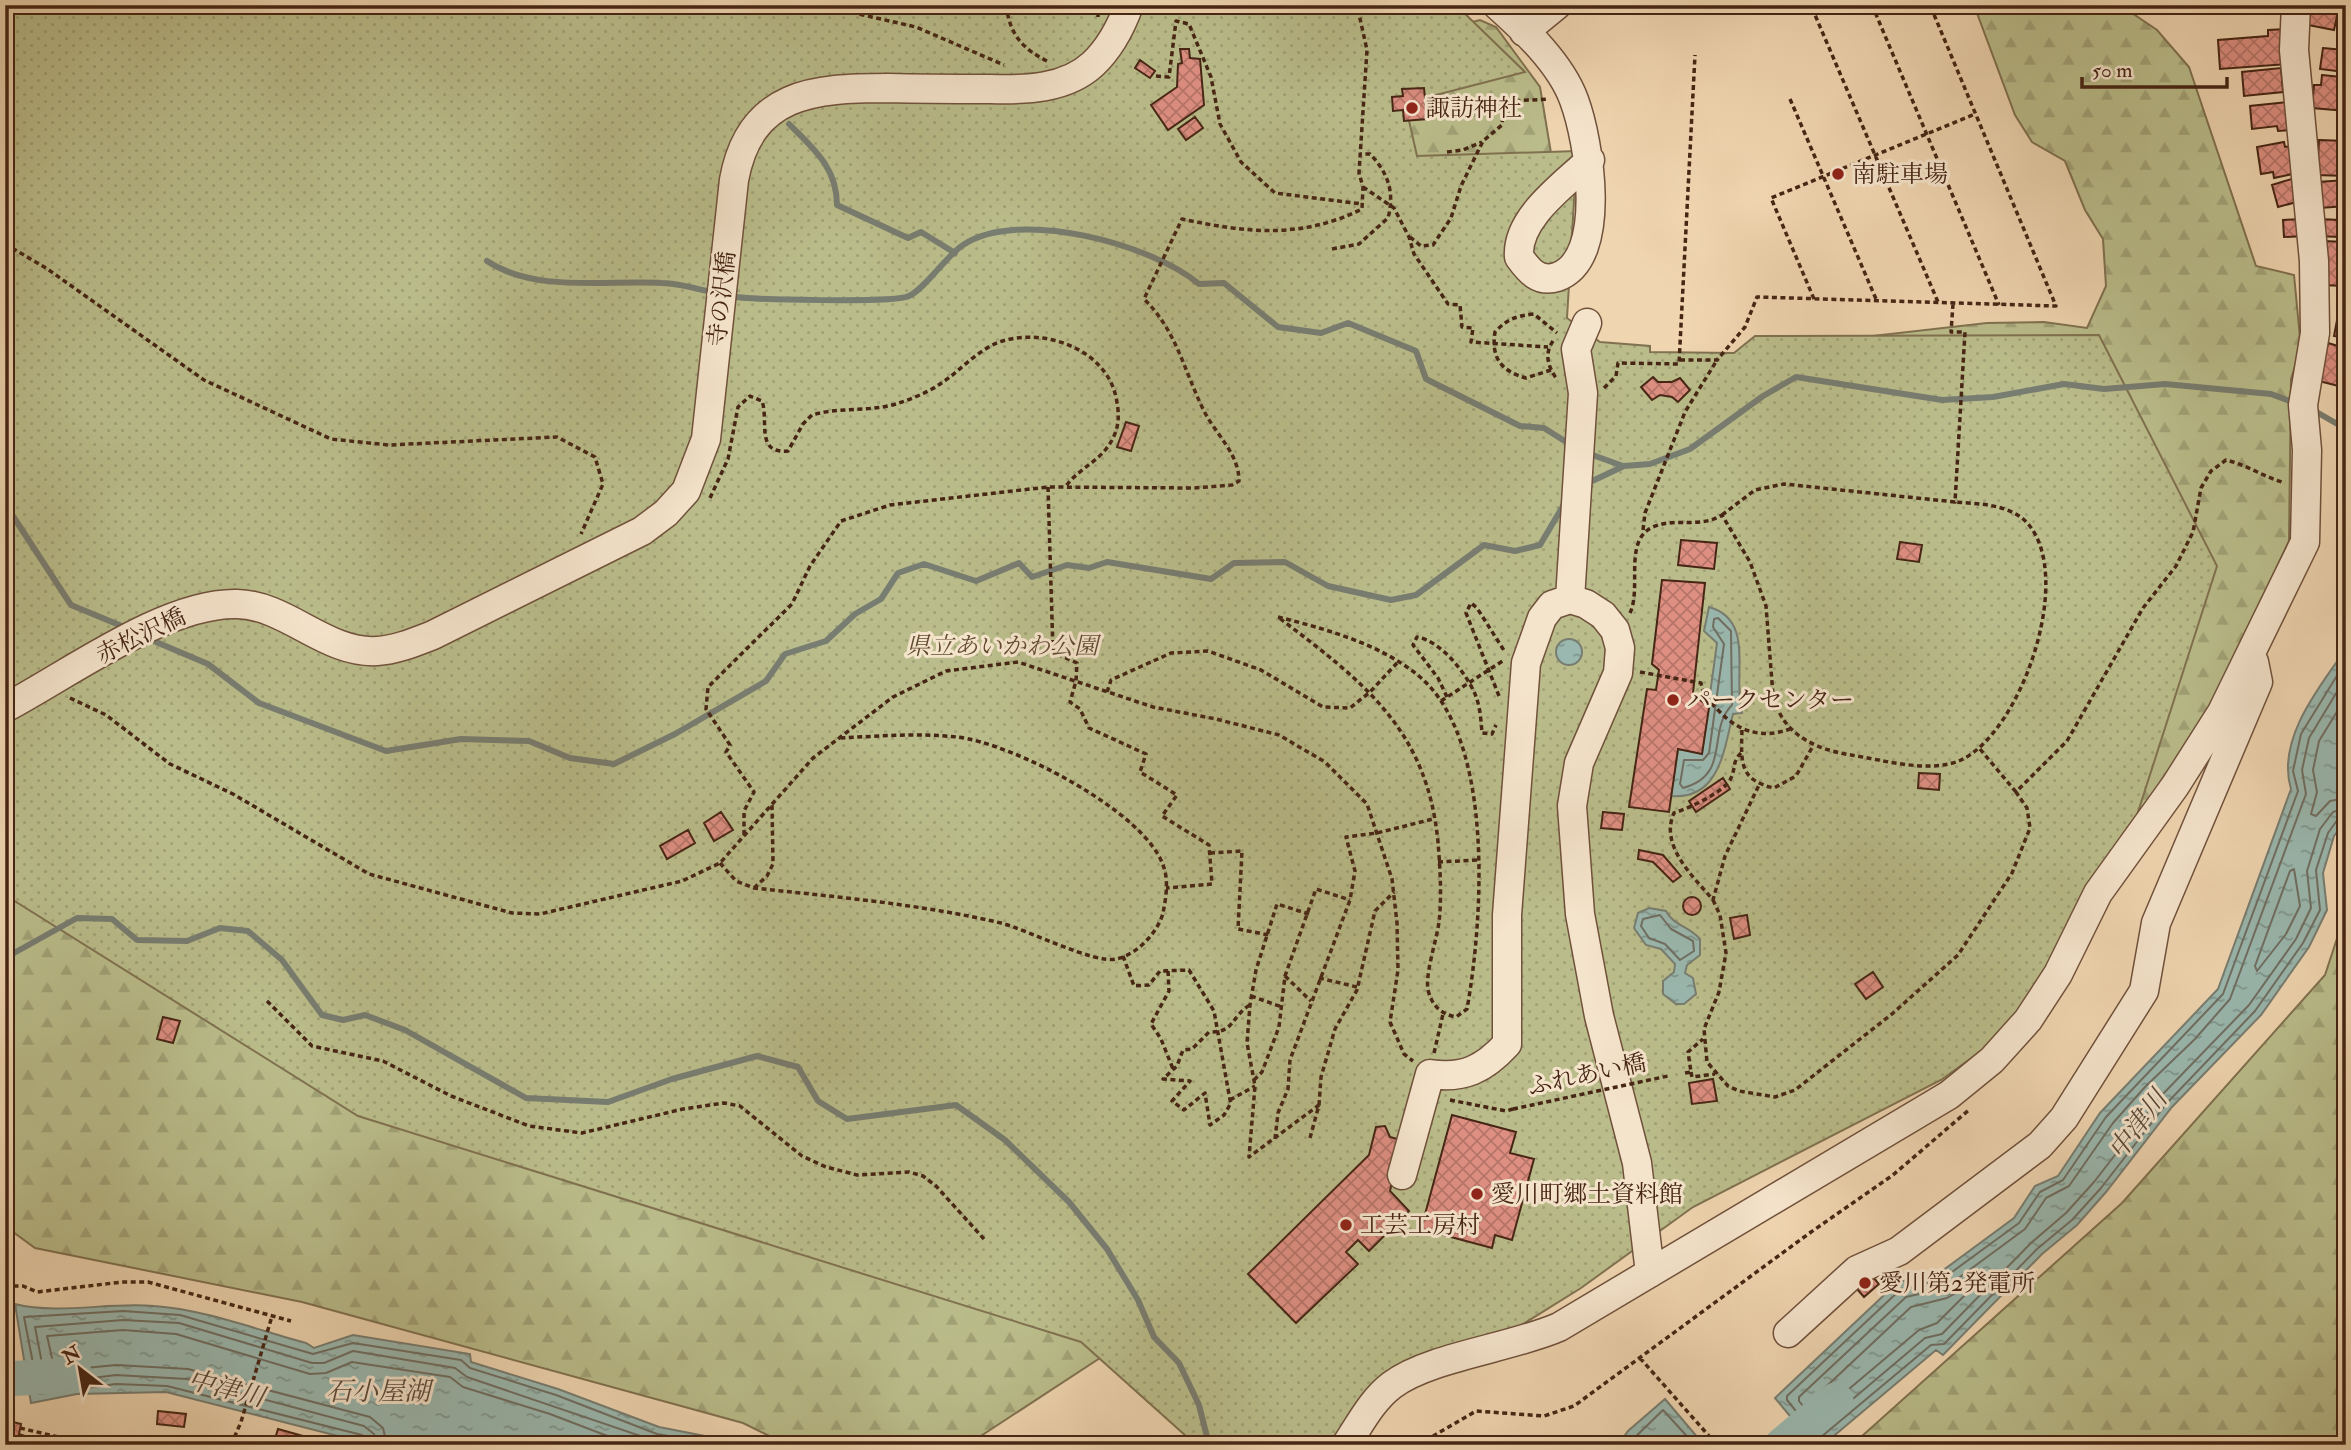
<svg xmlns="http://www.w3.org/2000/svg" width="2351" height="1450" font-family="'IM FELL Double Pica','Noto Serif JP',serif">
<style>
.forest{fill:url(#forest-firs);stroke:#807150;stroke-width:2}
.park{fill:url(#park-dots);stroke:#807150;stroke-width:2}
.water{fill:url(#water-ripples);stroke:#787d71;stroke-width:2}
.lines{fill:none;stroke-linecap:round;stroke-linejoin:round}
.shore{stroke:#706e62;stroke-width:2}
.stream{stroke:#787d71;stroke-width:6}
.river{stroke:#9ab8af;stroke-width:35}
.building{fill:url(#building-cross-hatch);stroke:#462514;stroke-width:2}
.minor-casing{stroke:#70513b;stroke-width:31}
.path{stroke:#462514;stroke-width:3.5;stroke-dasharray:5 3.5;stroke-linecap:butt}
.minor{stroke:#f5e4cc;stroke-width:28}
.path-bridge{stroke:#462514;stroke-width:3.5;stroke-dasharray:5 3.5;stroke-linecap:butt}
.poi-dot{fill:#8f2418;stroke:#f5e4cc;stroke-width:2.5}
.labels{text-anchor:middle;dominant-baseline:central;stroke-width:6;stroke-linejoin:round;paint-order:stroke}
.poi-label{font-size:24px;fill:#462514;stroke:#f5e4cc;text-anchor:start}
.street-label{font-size:24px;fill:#462514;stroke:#f5e4cc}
.park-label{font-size:24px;font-style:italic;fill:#634b32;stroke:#f5e4cc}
.water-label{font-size:26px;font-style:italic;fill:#5b4a3b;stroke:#f5e4cc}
</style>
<defs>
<pattern id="forest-firs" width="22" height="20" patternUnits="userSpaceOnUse" patternTransform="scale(1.75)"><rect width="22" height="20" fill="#babd8b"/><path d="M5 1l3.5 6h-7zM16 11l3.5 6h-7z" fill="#a1a277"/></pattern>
<pattern id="park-dots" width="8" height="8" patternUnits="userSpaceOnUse" patternTransform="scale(1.75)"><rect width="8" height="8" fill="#babd8b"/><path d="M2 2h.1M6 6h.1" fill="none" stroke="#a1a277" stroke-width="1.8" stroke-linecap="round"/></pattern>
<pattern id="water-ripples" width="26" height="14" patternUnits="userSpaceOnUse" patternTransform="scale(1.75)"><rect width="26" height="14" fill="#9ab8af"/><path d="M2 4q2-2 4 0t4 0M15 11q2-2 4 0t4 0" fill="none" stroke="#7f958d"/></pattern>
<pattern id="building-cross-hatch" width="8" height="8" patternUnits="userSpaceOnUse" patternTransform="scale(1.75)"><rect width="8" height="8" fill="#de8f82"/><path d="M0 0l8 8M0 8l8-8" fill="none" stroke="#b67569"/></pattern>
</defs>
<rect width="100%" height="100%" fill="#efd5b0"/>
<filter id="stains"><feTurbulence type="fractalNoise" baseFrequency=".00286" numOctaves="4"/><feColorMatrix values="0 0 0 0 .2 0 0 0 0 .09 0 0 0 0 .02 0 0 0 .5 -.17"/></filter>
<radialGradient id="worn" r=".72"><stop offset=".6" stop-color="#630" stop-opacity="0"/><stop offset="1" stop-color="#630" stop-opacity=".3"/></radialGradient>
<!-- forest -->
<path class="forest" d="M5,5l1379,151 63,-128 33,-8 16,7 44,60 13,78 -65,240 278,-57 221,-25 57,-1 43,6 19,-42 -3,-47 -18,-29 -20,-49 -33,-19 -17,-27 -41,-110h146l37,25 32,37 67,199 38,9 7,73 -10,31 -2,162 -83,179 -66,95 -985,507 -188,123h-179l-45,-22 -441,-121 -267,-54 -30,-22z
M2346,911v534h-482l-2,-9 260,-233 203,-228z"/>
<!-- park -->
<path class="park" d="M5,5h1451l69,67 -120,31 12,53 160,-5 -10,167 33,24 50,4v6l84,1 21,-17 344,-1 118,231 -87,271 -81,138 -65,74 -43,31 -248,127 -112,81 -77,48 -77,21 -90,88h-141l-115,-103 -723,-226 -353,-221z"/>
<!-- water -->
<path class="water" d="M1709,607c47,13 23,70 33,106l-9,1c-9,35 -13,86 -62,82l7,-47 24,4 15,-110 -13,-12z
M1556 652a13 13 0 1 1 26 0a13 13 0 1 1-26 0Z
M2346,649v171l-12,16 -11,37 4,37 -18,37 -48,68 -89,92 -66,85 -29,33 -35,29 -99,101 -7,-5 -113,95h-9l-39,-47 123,-116 40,-8 76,-56 21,-32 23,-10 42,-63 118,-124 73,-200c-15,-49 28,-102 55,-140z
M1649,908l17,3c8,15 23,15 34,28v16l-13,10 -2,8 8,5 3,16 -12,10h-8l-13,-10v-13l11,-9 1,-8 -14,-15 -15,-4 -12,-17 4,-15z
M15,1304c44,11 93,-2 139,2 48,3 104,24 152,37l8,5 39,-13 117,19 1,8 87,27 101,38 92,18h-378l-207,-53 -89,2 -46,9z
M1665,1399l39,46h-86l10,-14z"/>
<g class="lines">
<!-- shore -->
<path class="shore" d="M1718,618l13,13 1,74c-26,26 0,70 -49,83l-3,-4 4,-24h19l6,-7 15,-109 -11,-17 1,-8z
M2346,661l-45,73 -8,37 5,20 -75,203 -117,123 -43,63 -23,12 -21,31 -78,57 -40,9 -114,107v4l30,37h4l110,-92 13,-1 93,-95 35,-29 29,-32 66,-85 88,-92 48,-68 17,-33 -4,-40 12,-37 10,-14 8,-2
M2346,677l-37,61 -7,32 4,24 -76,205 -35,40 -50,48 -32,36 -44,63 -23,12 -21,31 -80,59 -39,9 -107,100v4l19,24h4l103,-87 17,-4 89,-91 35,-30 28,-31 66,-85 89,-92 47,-66 15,-31 -4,-37 13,-42 13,-17 13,-4
M2346,697l-27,44 -6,29 4,22 -6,22 5,2 14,-15 16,-3
M2294,869l6,37 -14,28 -29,37 -2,-5 35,-95z
M1660,915l11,14 22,12 1,10 -14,9 -15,-16 -16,-6 -8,-12 2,-7z
M1961,1290l4,5 -28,28 -18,7 -95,80h-4l-7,-7 1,-5 97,-91 36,-9z
M368,1445l-6,-10 -195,-49 -51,-2 -77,10 -15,-77 99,-6 57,4 133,39 40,-11 108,17 9,8 86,27 101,39 66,11
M377,1445l-3,-11 -10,-8 -177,-47 -71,-4 -70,9 -11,-57 88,-7 56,3 133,40h12l29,-12 102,17 12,9 200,68
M387,1445l-4,-17 -13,-11 -182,-48 -72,-4 -61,6 -8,-35 76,-6 53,4 134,40 16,-1 26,-11 98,15 13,10 87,27 81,31
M1627,1445l36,-35 32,35"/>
<!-- stream -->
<path class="stream" d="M789,124c25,25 48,44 48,81l71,33 13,-6 34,21
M487,261c48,32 119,19 175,22 17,0 35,6 53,10
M729,296c20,4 166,7 180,0 16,-7 37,-40 54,-51 56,-37 188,-1 236,39l25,-1 54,44 43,6 27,-10 68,28 10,28 94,47 24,2 27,17
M2313,410l33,19
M1587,453l36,13
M1588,483l36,-17 26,-2 40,-15 73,-53 33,-19 146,23 51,-3 71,-13 40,5 61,-5 106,10 24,9
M9,510l62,95 58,24
M149,639l59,25 51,39 127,48 75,-12 68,2 41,17 44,6 61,-30 91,-53 19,-27 41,-13 29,-27 26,-15 17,-26 26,-9 52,17 43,-18 13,14 35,-12 22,3 18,-6 104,17 23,-16 51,-1 43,24 63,14 25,-5 68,-50 31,6 25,-6 26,-44
M5,958l72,-40 35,1 25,21 50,1 33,-13 28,3 34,29 40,55 21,5 22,-5 40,15 121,68 82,4 64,-23 85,-23 41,11 20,34 29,18 109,-14 49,35 64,62 38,47 31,51 16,37 25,26 20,42 10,40"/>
<!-- river -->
<path class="river" d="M5,1379l70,-4
M1782,1445l54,-45"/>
</g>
<!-- building -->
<path class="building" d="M2311,5l28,2 -5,23 -26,-5z
M2287,29l2,35 -69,5 -2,-29 50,-4v-6z
M2323,48l21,2 1,22 -25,-3z
M1180,49h9l1,9 10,1 4,46 -36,25 -17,-25 26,-18 1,-23 4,-1z
M1140,60l15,11 -5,7 -15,-10z
M2281,68l2,24 -39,4 -2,-24z
M2322,75l19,2 -1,13h6v21l-34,-3 2,-23h7z
M1424,88l3,31 -23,2 -1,-11 -10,1 -1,-14 11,-1 -1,-7z
M2288,102l3,28 -13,1 -1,-5 -25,3 -2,-23z
M1195,117l8,11 -17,12 -8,-11z
M2319,140l27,1v35l-29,-1z
M2284,142l1,5 7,-1 5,27 -23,5 -1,-6 -12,2 -4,-27z
M2298,177l6,23 -26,7 -6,-22z
M2346,180v26l-26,2 -2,-26z
M2304,219l1,17 -21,1 -1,-17z
M2319,219l20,1v17l-21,-1z
M2323,241l23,1v44l-26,-1z
M2338,315l8,2v21l-12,-2z
M2328,343l10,3 -1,6 9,1v35l-27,-7z
M1653,377l5,5h14l8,-4 10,12 -12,12 -6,-5 -12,-2 -8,5 -11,-13z
M1126,422l13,4 -8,25 -14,-4z
M1681,540l36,3 -3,26 -36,-4z
M1900,542l22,3 -3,17 -22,-3z
M1662,580l43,3 -12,110 16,15 -7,46 -24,-5 -9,63 -40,-5 18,-118 9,1 3,-20 -7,-6z
M1919,773l21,1 -1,16 -21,-2z
M1723,778l7,11 -34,23 -7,-11z
M721,812l12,18 -19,11 -10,-18z
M1603,812l21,2 -2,16 -21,-2z
M688,830l7,13 -28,16 -7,-13z
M1639,850l24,5 18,21 -8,6 -20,-20 -15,-3z
M1683 906a9 9 0 1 1 18 0a9 9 0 1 1-18 0Z
M1747,915l3,20 -16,4 -4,-21z
M1873,972l10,15 -17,12 -11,-15z
M163,1017l17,4 -7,22 -16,-4z
M1713,1079l4,22 -25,3 -3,-21z
M1452,1115l64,17 -6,21 24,6 -22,81 -17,-5 -3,13 -71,-19z
M1385,1126l5,11 11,3 -11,51 19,20 -40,40 -11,-11 -12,12 12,12 -62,59 -48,-49 121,-119 7,-28z
M1865,1268l14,16 -15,13 -14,-16z
M14,1404l-1,18 8,2 -2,10 32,11 -46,-2v-38z
M158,1411l28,3 -2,13 -27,-3z
M278,1429l32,9 -2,7h-35z"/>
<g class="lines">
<defs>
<path id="minor" d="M1497,5c28,25 64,59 77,95 15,40 35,159 -17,177 -18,6 -28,-6 -38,-20 -3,-39 45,-72 71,-97
M1524,32l33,-27
M1570,599l13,-206 -7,-44 11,-26
M5,708c63,-33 161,-106 232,-104 50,1 89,50 140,47 19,-1 38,-9 56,-16l209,-104 24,-18 20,-22 20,-52 28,-259c16,-88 80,-92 155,-92 34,1 68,1 102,1 35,1 75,0 102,-25 17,-16 28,-37 36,-59
M1402,1175l28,-101c34,5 54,-5 77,-30v-129l19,-252 16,-45 10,-13 18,-6 16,5 17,11 12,15 5,18 -2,25 -39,90 -7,43 8,108 19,102 38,147 13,110
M1788,1333l69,-63 42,-19 141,-106 24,-27 80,-127 12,-68 102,-241 -4,-20
M1346,1445c14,-21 26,-45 46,-60 37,-28 119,-37 167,-58l390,-232 43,-35 36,-40 30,-46 40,-81 77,-107 47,-74 83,-170 2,-92 -4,-45 12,-72 -1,-72 -20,-211 2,-45"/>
</defs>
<!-- minor casing -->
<use href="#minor" class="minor-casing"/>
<!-- path -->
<path class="path" d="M836,5l14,7 66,15 88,38
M1006,5c4,29 15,43 41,56
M1098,5v12
M1872,5l127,300
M1812,8l126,294
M1156,76l13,1 7,-56 13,3 22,53 9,47 21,38 34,31 87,11
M1790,99l86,200
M1439,105l110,-6
M1447,152l16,-2 19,-8
M1363,187l31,21 15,29 5,17 34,50 12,1 2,22 11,1 -2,14 77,5
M1410,237l11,9 12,-1 18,-27 10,-32 22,-45 19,-16 2,-23
M5,244l41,24 158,112 127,59 58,6 168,-8 38,20 8,27 -22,50
M1332,249l27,-5 29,-26c7,-26 0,-45 -18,-64h-10
M1814,299l-43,-101 204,-84
M1553,341c-9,13 -5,25 3,37
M1680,360h37l28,-33 12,-30 299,9 -126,-301
M1551,370l-25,8c-25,-7 -35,-20 -31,-46 12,-13 21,-16 39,-18l23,19
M1604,388l12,-12 2,-13 61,1 16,-309
M1048,487l5,165 24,11 -1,18 -6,21 10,7 9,19 57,26 -6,18 37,23 -15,21 47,29 3,39 -46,4
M710,498l18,-39 10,-52 12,-11 12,5c7,20 -7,53 26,50l15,-27 9,-9c27,-8 56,-3 84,-11 15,-5 31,-11 44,-20 21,-13 40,-38 66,-44 43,-11 100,11 110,57 3,15 4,27 -3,41 -11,23 -33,29 -47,48
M1722,515l33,-25 29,-6 171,18 10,-170h-14l2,-28
M1643,530l2,-17 40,-101 32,-52
M1630,613c12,-25 -7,-73 23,-86 23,-10 46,2 69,-12l28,47 16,44 7,89c9,39 41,54 78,60 32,5 79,19 110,5 60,-28 113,-180 68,-235 -17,-21 -49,-21 -74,-23
M1278,617c48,12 103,27 142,60 75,64 63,243 47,332l-11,8c-15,-3 -24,-11 -28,-27 -3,-17 9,-51 11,-68 3,-25 1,-55 -1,-80 -11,-114 -76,-161 -160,-225z
M1640,672l61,11c2,12 9,19 18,28 20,21 43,28 71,18
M1107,692l4,-12 60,-27 37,-2 53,19 62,37 27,1 20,-16 27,-29
M1499,696l-33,-83 5,-10 6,5 28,44
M1447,697l-9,-19 -25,-33 4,-8c24,4 49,36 58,57 5,12 6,26 7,39l10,1 4,-9
M70,698l36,17 64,49 63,30 136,80 143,39 28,1 142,-33 38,-18 93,-105 80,-61 53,-26 72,-9 135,45 63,12 63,16 46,27 42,42 25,75 5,44 1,47 -8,52 14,32 9,7
M1441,701l63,-41
M1742,730c-1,32 -3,50 32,58l22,-12 17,-30
M1980,749l36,43
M1741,753c-9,9 -5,14 -10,25 -6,14 -42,30 -57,35 -15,33 20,64 39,87l12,-44 34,-71
M744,835v-24l10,-19 -28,-40 4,-7 -24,-36 2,-22 84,-83 18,-38 31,-45 49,-16 158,-18 146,1 38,-3 7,-4c0,-28 -24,-47 -36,-72 -19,-39 -27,-79 -59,-110l38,-80c65,14 119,20 180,-10l1,-22 -4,-14 8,-123 -10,-45
M1210,853l32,-2 -4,78 31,6
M1438,862l40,-2
M720,863l16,18 18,7c82,9 166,16 247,35 27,7 93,41 115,36 21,-4 42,-27 47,-46 3,-15 6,-33 0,-48 -19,-54 -151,-122 -206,-128 -38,-4 -78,-1 -116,1
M754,888l13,-12 6,-12 -1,-60
M1713,900l7,15 6,38 -7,39 -15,37 3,33 21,24 11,5 36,6 20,-7 97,-76 66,-59 54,-82 18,-45 -3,-20 -11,-16 51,-51 76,-133 33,-42 17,-34 8,-44 10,-17 15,-11c21,5 38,17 59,23
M1309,914l-32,-10 -21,66 -6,35 -3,38 8,43 -6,71 70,-52
M1123,956l11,30 15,-1 11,-14 29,-1 25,41 16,89 1,3 -7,12 -14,10 -5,-32 -21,17 -12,-9 18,-20 -27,-2 14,-13 6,-16 9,-1 17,-17c26,1 22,-16 41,-27
M1168,971l1,20 -18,33 10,15 12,30
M1285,976l26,25
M1319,978l38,9
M1251,996l31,11
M267,1001l45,45 71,15 68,35 78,30 53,7 101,-24 41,-6 16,3 62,50 24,11 31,8 52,-3 14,4 13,10 48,53
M1434,1053l9,-39
M1691,1072l1,5 23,-3
M1685,1073l6,-1 -3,-20 15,-13
M1254,1080l8,-8 17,-45 6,-51 31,-87 34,11
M1230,1100l25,-14
M1450,1100l56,11 7,-2
M1310,1138l9,-33 2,-28 14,-48 22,-39 18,-79 19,-19
M1275,1139l3,-26 10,-24 2,-29 60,-160 5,-29 -9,-34 31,-4 56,-14
M5,1286h18l14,6 85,-10h26l143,39
M1640,1358l77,87
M20,1428l72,17
M231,1445l10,-23 31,-106
M1418,1445l58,-34 68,5 30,-10 237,-174 82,-57 77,-66"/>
<!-- minor -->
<use href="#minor" class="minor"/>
<!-- path-bridge -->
<path class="path-bridge" d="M1513,1109l155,-33"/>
</g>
<!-- markers -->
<g class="poi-dot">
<circle cx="1412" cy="108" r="7"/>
<circle cx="1838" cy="174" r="7"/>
<circle cx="1673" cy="700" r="7"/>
<circle cx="1477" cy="1194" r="7"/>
<circle cx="1346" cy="1225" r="7"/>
<circle cx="1865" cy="1283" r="7"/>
</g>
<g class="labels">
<!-- poi labels -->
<g class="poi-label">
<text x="1426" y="108">諏訪神社</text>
<text x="1852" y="174">南駐車場</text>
<text x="1687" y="700">パークセンター</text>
<text x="1491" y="1194">愛川町郷土資料館</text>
<text x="1360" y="1225">工芸工房村</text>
<text x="1879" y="1283">愛川第2発電所</text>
</g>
<!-- street labels -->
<g class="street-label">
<text transform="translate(722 299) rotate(-84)">寺の沢橋</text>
<text transform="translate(141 636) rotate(-26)">赤松沢橋</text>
<text transform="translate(1587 1075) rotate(-12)">ふれあい橋</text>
</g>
<!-- park labels -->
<g class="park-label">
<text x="1002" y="646">県立あいかわ公園</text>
</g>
<!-- water labels -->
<g class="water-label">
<text transform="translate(2138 1125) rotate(-53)">中津川</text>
<text transform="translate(226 1389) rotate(14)">中津川</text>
<text x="378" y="1392">石小屋湖</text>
</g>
</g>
<!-- margin -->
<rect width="2351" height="1450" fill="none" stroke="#efd5b0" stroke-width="28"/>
<rect x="7" y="7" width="2337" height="1436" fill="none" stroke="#462514" stroke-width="3.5"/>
<rect x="14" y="14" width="2323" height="1422" fill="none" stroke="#462514" stroke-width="2"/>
<!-- north arrow -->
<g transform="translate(80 1369) rotate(329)" stroke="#f5e4cc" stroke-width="5" paint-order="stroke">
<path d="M0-5L12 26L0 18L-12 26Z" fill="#462514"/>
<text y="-10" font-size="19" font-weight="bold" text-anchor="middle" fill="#462514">N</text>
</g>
<!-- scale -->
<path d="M2082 77v10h145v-10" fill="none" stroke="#462514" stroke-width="3.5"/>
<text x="2092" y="77" font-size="21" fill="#462514" stroke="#f5e4cc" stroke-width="5" paint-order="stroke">50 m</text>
<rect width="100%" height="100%" filter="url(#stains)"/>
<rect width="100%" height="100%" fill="url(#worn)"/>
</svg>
